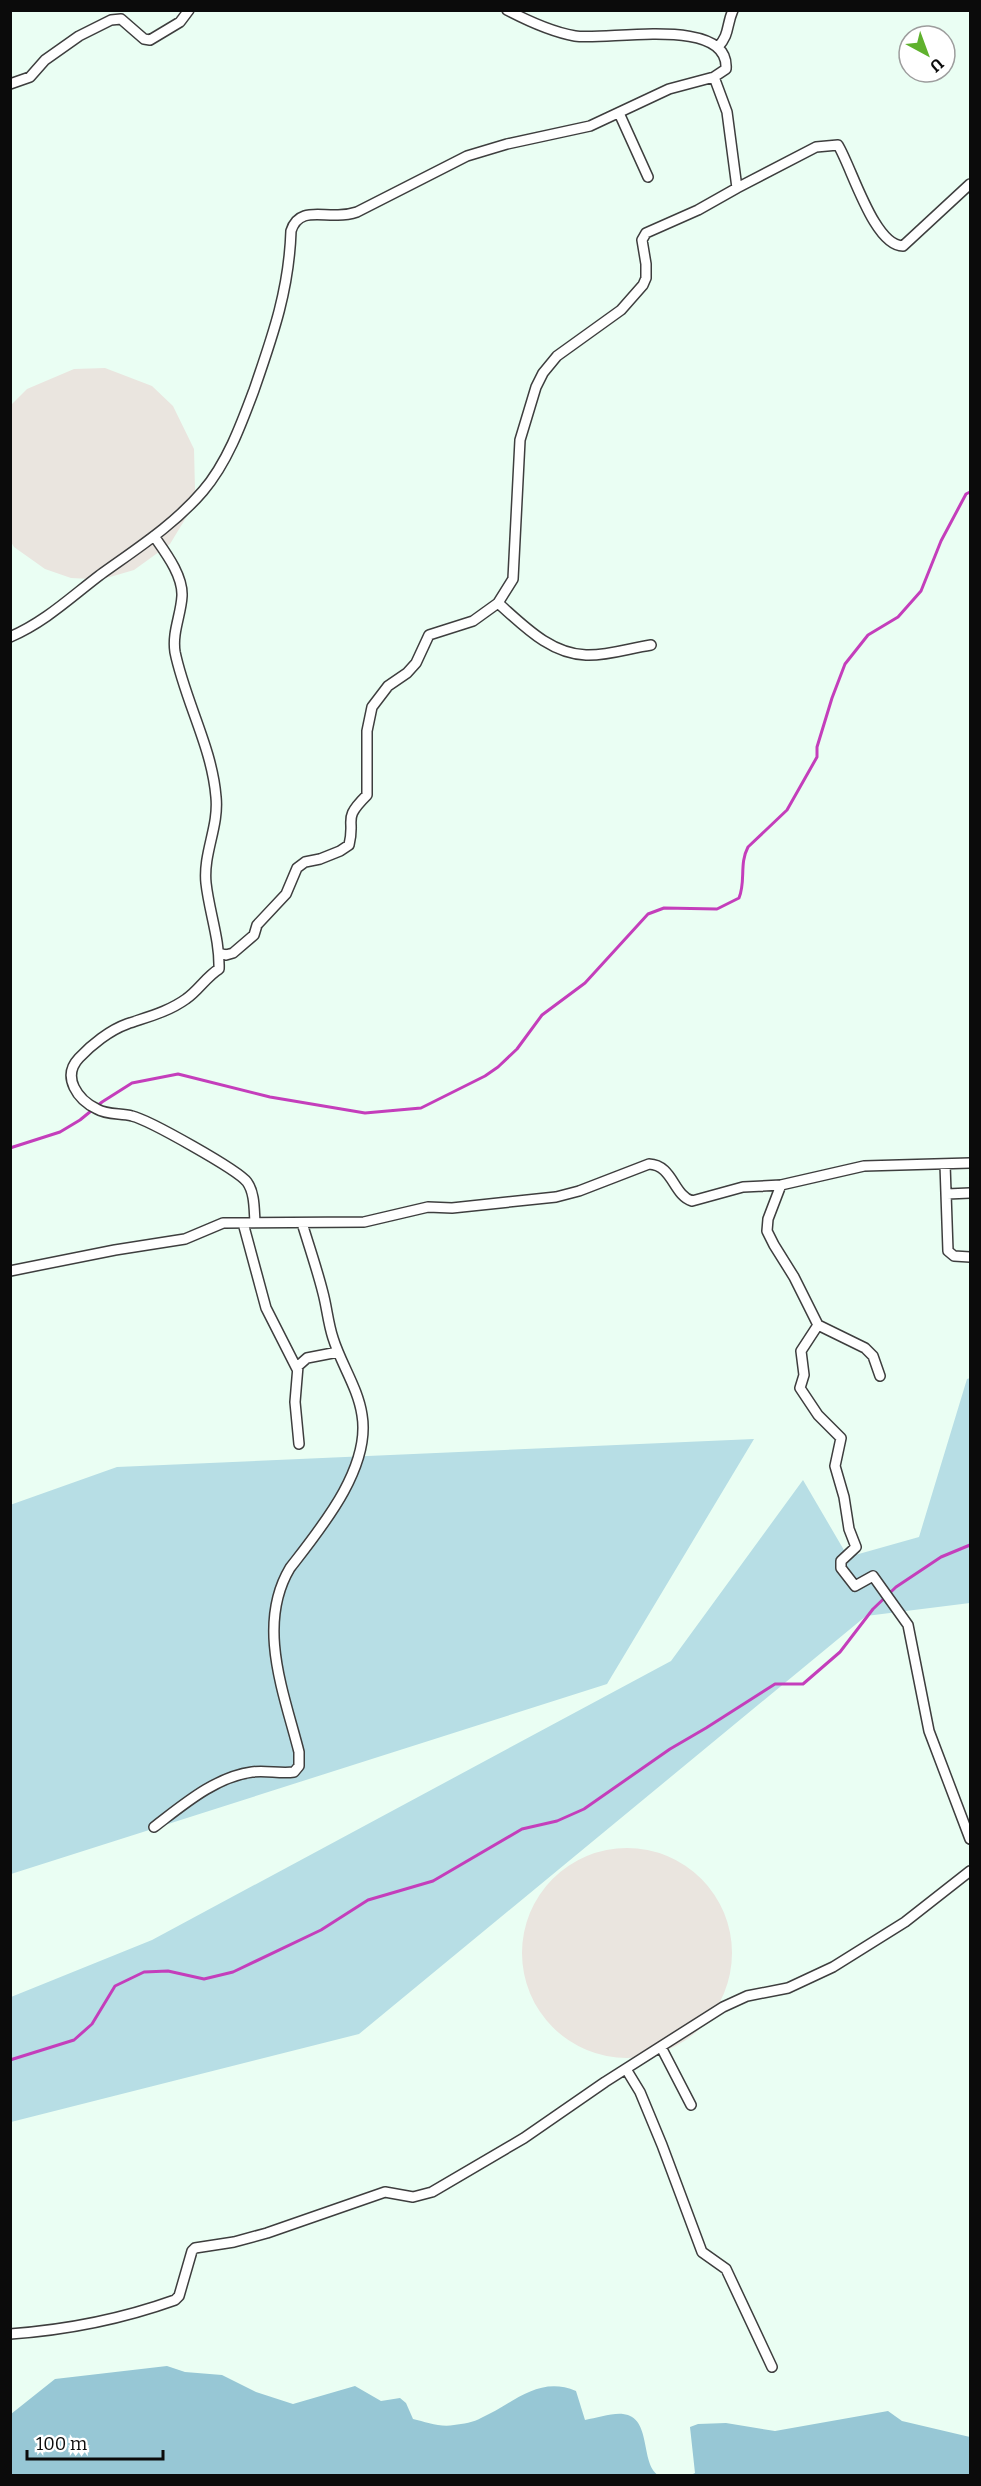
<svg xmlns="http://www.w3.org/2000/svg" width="981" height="2486" font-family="Bitter,serif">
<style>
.industrial{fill:#eae5df}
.green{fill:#b7dee5}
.forest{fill:#97c7d5}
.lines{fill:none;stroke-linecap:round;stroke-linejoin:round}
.stream{stroke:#c43ebb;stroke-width:3}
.minor-casing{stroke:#3e3e3e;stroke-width:12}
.minor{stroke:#fff;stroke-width:9}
</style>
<rect width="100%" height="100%" fill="#eafef3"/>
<!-- industrial -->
<path class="industrial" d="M105,368l47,18 21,20 21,43 1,41 -8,26 -17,28 -36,26 -24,7 -20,2 -19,-1 -26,-9 -31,-22 -3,-5v-137l16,-16 47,-20z
M522 1953a105 105 0 1 1 210 0a105 105 0 1 1-210 0Z"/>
<!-- green -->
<path class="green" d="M970,1378v225l-104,13 -507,418 -348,88v-125l141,-57 519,-279 132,-181 45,77 71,-20 48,-158z
M754,1439l-147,245 -596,190 -1,-369 107,-38z"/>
<!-- forest -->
<path class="forest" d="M167,2366l18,6 37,3 34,17 37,12 62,-18 26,15 19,-3 6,5 7,16c13,3 28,9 41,6 9,-1 20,-3 27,-7 32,-14 57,-43 95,-27l9,29c12,-2 26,-7 38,-6 29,3 17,49 35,61h-647v-61l44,-35z
M888,2411l14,10 68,16v38h-279l4,-2 -5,-46 8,-3 28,-1 49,8z"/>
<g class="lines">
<!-- stream -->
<path class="stream" d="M10,1148l50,-16 20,-12 22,-18 30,-19 46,-9 92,23 95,16 56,-5 64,-32 13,-9 19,-18 25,-34 43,-32 63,-69 16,-6 53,1 22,-11c7,-17 0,-34 9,-51l39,-37 30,-53v-10l15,-49 13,-34 23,-29 30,-18 23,-26 20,-50 25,-47 4,-2
M10,2060l64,-20 18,-16 23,-38 29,-14 24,-1 36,8 29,-7 88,-42 47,-30 65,-19 89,-52 35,-8 27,-12 86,-60 36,-21 69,-44h28l37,-32 33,-43 23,-22 45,-30 29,-12"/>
<defs>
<path id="minor" d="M718,47c12,-13 8,-21 15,-37
M10,84l20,-7 15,-17 34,-24 32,-16 10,-1 23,20 6,1 30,-18 9,-12
M619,113l29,64
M737,188l79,-41 22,-2c14,23 36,101 65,101l67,-62
M154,536c11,16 29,39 28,60 -1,19 -10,36 -7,56 10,49 37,95 41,145 3,30 -13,56 -10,86 3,28 14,57 13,86 -12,7 -21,22 -33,30 -18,13 -39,18 -59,25 -17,6 -36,21 -48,34 -18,19 -1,42 18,51 10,6 24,4 35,7 17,4 106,54 115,66 8,11 7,28 8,40
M498,603c25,22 52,51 88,52 21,1 44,-7 65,-10
M10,637c35,-15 61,-40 90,-62 36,-26 74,-50 103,-84 24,-28 38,-66 51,-101 19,-55 35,-100 37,-159 7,-23 28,-15 47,-16 6,0 13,-1 19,-3l110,-56 40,-12 83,-18 79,-37 45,-12 12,-8c4,-54 -119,-28 -151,-33 -23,-4 -47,-15 -68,-26
M219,953l7,2 7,-2 21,-18 3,-10 29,-31 11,-26 8,-6 15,-3 20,-8 9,-6c7,-28 -8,-24 18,-50v-64l5,-24 16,-21 19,-13 9,-10 13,-28 44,-14 25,-18 15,-24 7,-139 16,-53 7,-14 14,-17 64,-46 22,-25 3,-7v-14l-4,-24 4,-7 52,-23 39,-22 -10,-76 -13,-35
M945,1164l3,87 6,5 16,1
M781,1185l-13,34 -1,12 7,14 20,32 24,48 -17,26 3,24 -4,13 18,27 23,23 -6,28 9,31 5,32 7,18 -15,14v7l14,18 18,-10 35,49 21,106 41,108
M947,1194l23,-1
M243,1223l23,85 31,61
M10,1271l105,-21 70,-11 38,-16 141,-1 64,-15 24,1 104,-11 23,-6 70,-27c24,1 24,31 43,37l51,-14 38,-2 83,-19 106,-3
M818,1325l47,23 8,8 7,20
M299,1444l-4,-42 3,-36 9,-8 31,-6
M154,1827c29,-22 61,-50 98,-55 14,-2 28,2 42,0l5,-6v-14c-15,-59 -43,-127 -9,-184 31,-40 81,-100 72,-153 -4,-27 -21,-51 -29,-77 -5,-15 -6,-30 -10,-45 -6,-24 -14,-47 -21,-70
M661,2047l30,58
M626,2069l14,23 22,53 40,107 24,17 46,98
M10,2334c56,-4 112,-15 165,-34l4,-4 13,-45 3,-3 39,-6 33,-9 118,-41 28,5 19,-5 92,-54 81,-56 118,-75 24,-11 41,-8 45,-21 72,-45 65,-51"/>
</defs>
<!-- minor casing -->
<use href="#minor" class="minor-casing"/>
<!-- minor -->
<use href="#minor" class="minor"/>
</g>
<!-- border -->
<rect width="981" height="2486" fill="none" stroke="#0b0b0b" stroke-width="24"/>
<!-- north arrow -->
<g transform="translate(927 54) rotate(139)"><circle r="28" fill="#ffffff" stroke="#9d9d9d" stroke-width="1.5"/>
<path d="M0-4.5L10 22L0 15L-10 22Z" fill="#5fb12d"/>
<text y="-9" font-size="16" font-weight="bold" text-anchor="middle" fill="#0b0b0b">U</text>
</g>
<!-- scale -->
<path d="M27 2450v9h136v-9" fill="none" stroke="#0b0b0b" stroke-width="3"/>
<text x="36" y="2450" font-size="18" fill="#0b0b0b" stroke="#ffffff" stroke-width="4.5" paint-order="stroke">100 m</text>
</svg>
